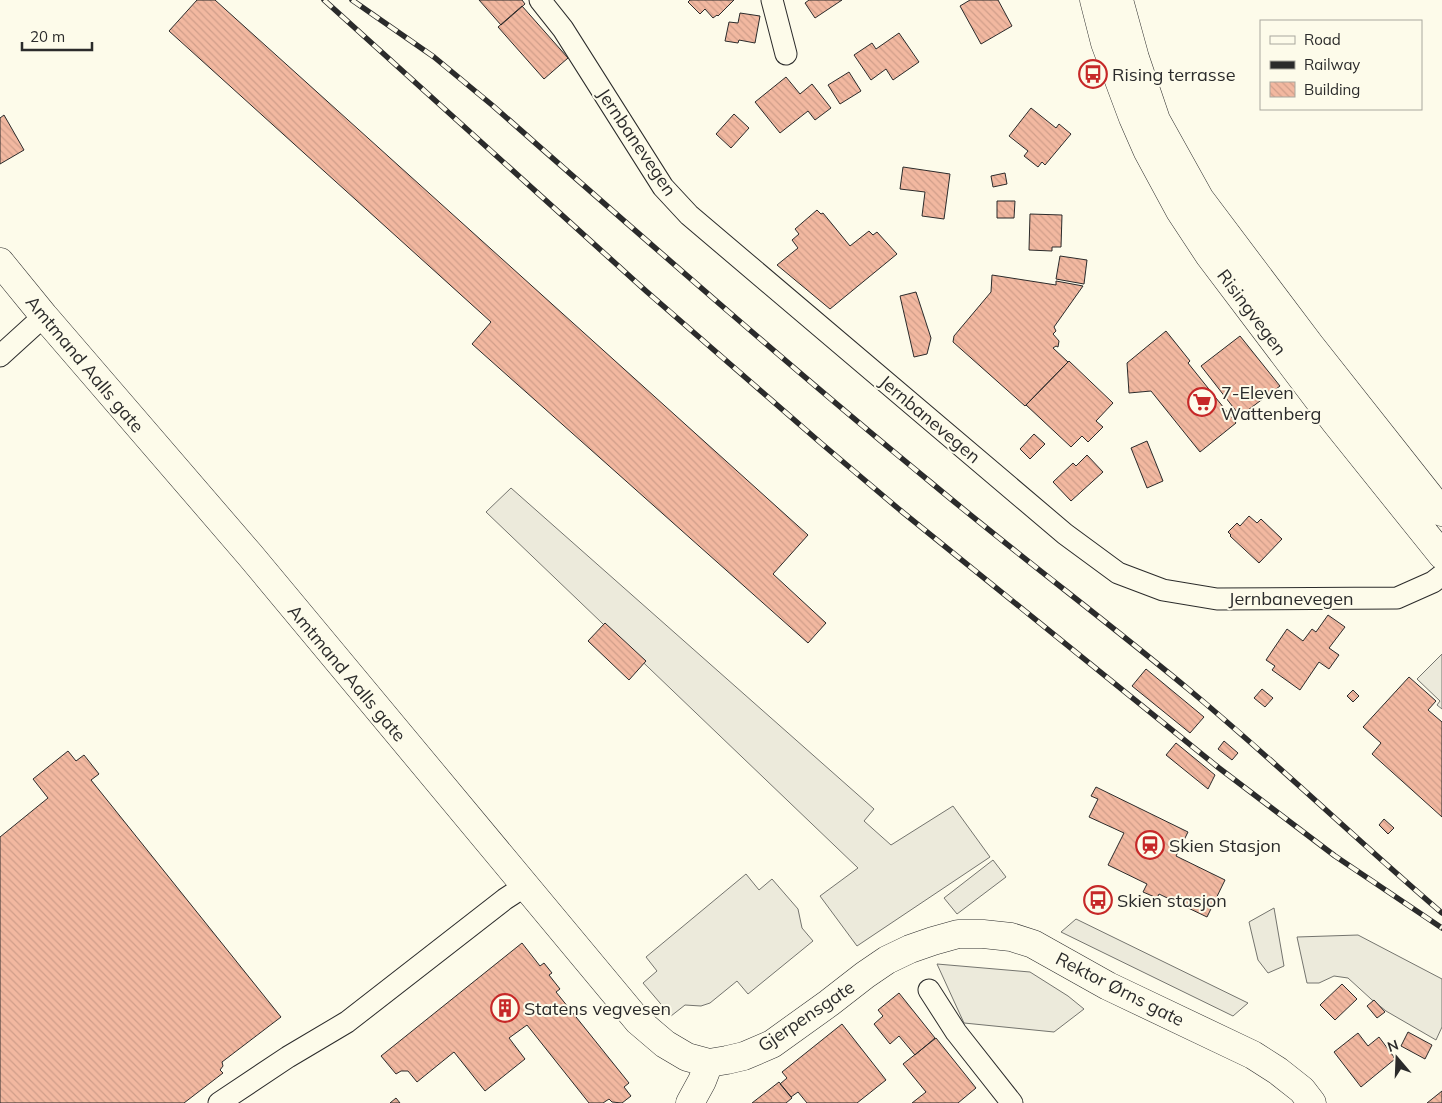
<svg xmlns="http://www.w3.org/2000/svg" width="1442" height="1103" font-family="Mulish,sans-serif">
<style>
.parking{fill:#eceadb;stroke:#74746e}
.building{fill:url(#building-back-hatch);stroke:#2b2b2b}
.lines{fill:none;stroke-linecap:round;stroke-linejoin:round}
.street-casing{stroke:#2b2b2b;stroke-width:23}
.secondary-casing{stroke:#2b2b2b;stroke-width:29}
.primary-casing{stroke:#2b2b2b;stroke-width:29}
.street{stroke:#fdfbea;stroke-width:21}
.secondary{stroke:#fdfbea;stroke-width:28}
.primary{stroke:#fdfbea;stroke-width:28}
.rail-casing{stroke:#2b2b2b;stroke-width:5.5}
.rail{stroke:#fdfbea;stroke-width:4;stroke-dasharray:11;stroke-linecap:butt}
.labels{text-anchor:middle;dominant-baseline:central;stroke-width:4;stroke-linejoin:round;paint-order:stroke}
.poi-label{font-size:18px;fill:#2b2b2b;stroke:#fdfbea;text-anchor:start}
.street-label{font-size:18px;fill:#2b2b2b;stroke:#fdfbea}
</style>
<defs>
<pattern id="building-back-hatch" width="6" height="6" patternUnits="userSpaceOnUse" patternTransform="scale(1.25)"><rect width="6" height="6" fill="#f2b8a0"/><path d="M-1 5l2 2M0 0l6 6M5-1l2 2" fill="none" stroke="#d09e8a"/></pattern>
</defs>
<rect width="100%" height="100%" fill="#fdfbea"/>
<!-- parking -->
<path class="parking" d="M511,488l363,321 -10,12 27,24 62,-39 37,51 -133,89 -37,-50 38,-28 -372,-356z
M1442,654v55l-5,-4 3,-4 -23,-22z
M993,860l13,17 -49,37 -13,-16z
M746,874l13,16 13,-11 26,30 4,19 11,13 -65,53 -11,-13 -27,22 -9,3 -16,-1 -14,11 -28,-33 14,-12 -11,-14z
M1274,908l10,58 -16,7 -10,-13 -9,-38z
M1076,919l172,84 -15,13 -172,-84z
M1358,935l84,44v48l-6,13 -50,-29 -15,-12 -23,-21 -14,-2 -15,7h-12l-10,-46z
M937,964l93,8 38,24 16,13 -30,23 -90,-9z"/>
<!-- building -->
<path class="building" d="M197,0h18l593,535 -35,39 53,49 -18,20 -336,-299 19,-22 -322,-291z
M479,0h43l3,4 -24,21z
M690,0h44l-16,16 -1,-1 -4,3 -8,-9 -5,5 -12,-12z
M809,0h33l-27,18 -10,-15z
M970,0h28l14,26 -31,18 -21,-38z
M522,6l46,52 -24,21 -46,-52z
M740,13l20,3 -5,27 -16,-3 -1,3 -13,-2 4,-19 9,1z
M899,33l20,29 -26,18 -7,-11 -15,11 -17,-25 18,-12 4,6z
M849,72l12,19 -21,13 -12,-19z
M786,77l14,17 12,-10 19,24 -16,12 -7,-9 -28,22 -25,-31z
M1031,108l25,20 3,-4 12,10 -26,31 -3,-3 -4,5 -14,-11 4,-5 -19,-15z
M734,114l15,14 -18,20 -15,-14z
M4,115l20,35 -24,14v-46z
M903,167l47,7 -6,45 -22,-3 3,-24 -25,-3z
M1005,173l2,11 -14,3 -2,-11z
M997,201h18l-1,17h-17z
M817,210l4,4 2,-1 27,33 19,-15 4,4 4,-3 20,22 -67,55 -53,-44 21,-17 -6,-8 7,-6 -4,-5z
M1030,214l32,1 -1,32h-9v4l-23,-1z
M1060,256l27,4 -3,24 -28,-5z
M992,275l64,10v-4l27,5 -29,41 2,4 -3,3 6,7 -1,6 -2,-1 -3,2 15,14 -43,44 -72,-64 1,-6 37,-44z
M916,292l15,46 -4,16 -13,3 -14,-61z
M1166,331l24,30 -2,2 48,60 -36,29 -49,-61 -22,2 -2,-30z
M1240,336l40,50 -40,30 -39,-50z
M1069,361l44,42 -17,18 7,6 -15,15 -6,-6 -11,11 -45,-42z
M1034,434l11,10 -15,15 -10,-10z
M1147,441l16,40 -16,7 -16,-40z
M1087,455l16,17 -32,29 -18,-19 20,-19 3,3z
M1249,516l8,7 4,-4 21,20 -23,24 -29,-27 1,-1 -3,-3 9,-9 3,3z
M1328,615l17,12 -16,21 10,7 -10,14 -10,-7 -19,28 -28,-20 3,-4 -9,-6 21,-31 16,12 9,-12 4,3z
M605,623l41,38 -17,19 -41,-39z
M1146,669l58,48 -14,16 -58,-47z
M1409,677l27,24 -8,9 14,12v95l-70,-63 9,-11 -18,-16z
M1262,689l11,9 -8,9 -11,-9z
M1353,690l6,6 -6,6 -6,-6z
M1224,741l14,12 -6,7 -14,-11z
M1176,743l39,32 -7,14 -42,-34z
M68,751l8,10 8,-6 15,19 -8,6 190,237 -59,45 1,4 -3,4 3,3 -39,30h-184v-266l48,-39 -15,-19z
M1096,787l92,45 -12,24 49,24 -18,37 -48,-23 -2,4 -14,-6 4,-8 -39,-19 16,-32 -35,-16 9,-18 -7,-3z
M1384,819l10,9 -6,6 -9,-9z
M522,943l18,23 4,-3 8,10 -3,2 11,14 -4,3 73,91 -5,4 7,9 -9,7 -10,-1 -3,-3 -6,4h-14l-62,-78 -18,13 16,21 -40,32 -31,-39 -37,30 -9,-11h-7l-5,3 -15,-18z
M1342,984l15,15 -22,21 -15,-15z
M899,993l36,45 -20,17 -16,-19 -9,8 -16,-20 9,-8 -5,-6z
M1374,1000l11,12 -8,6 -10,-12z
M842,1024l44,56 -29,23h-50l-9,-11 -7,5 -11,-13 7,-6 -5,-6z
M1408,1032l24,13 -7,14 -24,-13z
M1358,1033l10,13 11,-9 15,20h-1l2,2 -34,28 -27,-35z
M936,1038l40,50 -18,15h-46l14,-11 -23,-28z
M779,1082l13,16 -6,5h-34z
M1442,1091v12h-15z
M396,1098l4,5h-10z"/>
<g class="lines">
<defs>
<path id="street" d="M540,0l23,29 100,158 26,28 376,319 53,39 45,17 54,9 180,-1 36,-16 9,-7
M772,0l14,54
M0,356l44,-40
M929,990l27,42 56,71
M219,1103l69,-46 59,-35 158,-123 20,-13"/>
<path id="secondary" d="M0,262l44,54 206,239 388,466 27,23 22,13 22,6 18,-3 17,-4 28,-12 57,-41 36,-28 22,-15 23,-11 23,-8 25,-7h25l28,3 22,7 75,42 145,69 25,16 24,19 10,13
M690,1103l12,-22 7,-18"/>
<path id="primary" d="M1094,0l11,43 28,75 14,32 33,61 29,44 127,168 106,132
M1119,0l16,58 21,62 44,79 110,146 132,167"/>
</defs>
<!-- street casing -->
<use href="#street" class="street-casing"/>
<!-- secondary casing -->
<use href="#secondary" class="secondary-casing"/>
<!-- primary casing -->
<use href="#primary" class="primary-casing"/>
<!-- street -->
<use href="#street" class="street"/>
<!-- secondary -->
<use href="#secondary" class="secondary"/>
<!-- primary -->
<use href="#primary" class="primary"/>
<defs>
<path id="rail" d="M324,0l322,291 176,153 78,66 319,258 116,88 107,72
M352,0l82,57 58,48c146,128 292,257 442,380 85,71 174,137 259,208 85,71 165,148 249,220"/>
</defs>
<!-- rail casing -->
<use href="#rail" class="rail-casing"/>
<!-- rail -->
<use href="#rail" class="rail"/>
</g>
<!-- icons -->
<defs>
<symbol id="bus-ring" viewBox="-11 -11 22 22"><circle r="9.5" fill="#fdfbea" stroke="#c62828" stroke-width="1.5"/><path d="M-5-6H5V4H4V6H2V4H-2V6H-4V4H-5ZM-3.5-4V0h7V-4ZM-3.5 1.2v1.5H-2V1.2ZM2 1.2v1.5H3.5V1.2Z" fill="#c62828"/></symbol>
<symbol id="supermarket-ring" viewBox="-11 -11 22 22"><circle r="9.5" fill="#fdfbea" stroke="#c62828" stroke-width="1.5"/><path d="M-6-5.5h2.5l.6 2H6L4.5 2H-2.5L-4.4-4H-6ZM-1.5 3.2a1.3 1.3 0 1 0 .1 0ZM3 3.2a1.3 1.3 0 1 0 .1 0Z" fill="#c62828"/></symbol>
<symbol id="station-ring" viewBox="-11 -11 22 22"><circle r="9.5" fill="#fdfbea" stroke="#c62828" stroke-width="1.5"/><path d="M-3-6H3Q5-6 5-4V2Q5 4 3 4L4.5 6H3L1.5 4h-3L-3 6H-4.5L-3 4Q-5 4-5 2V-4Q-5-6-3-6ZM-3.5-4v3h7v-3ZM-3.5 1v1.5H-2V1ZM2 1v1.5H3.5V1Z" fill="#c62828"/></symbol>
<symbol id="building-ring" viewBox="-11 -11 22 22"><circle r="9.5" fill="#fdfbea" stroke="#c62828" stroke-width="1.5"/><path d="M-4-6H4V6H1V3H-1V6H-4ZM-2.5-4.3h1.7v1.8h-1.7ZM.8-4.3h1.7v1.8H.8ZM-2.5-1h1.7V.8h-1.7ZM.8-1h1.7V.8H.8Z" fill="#c62828"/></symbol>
</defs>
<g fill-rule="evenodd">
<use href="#bus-ring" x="1077" y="58" width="32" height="32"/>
<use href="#supermarket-ring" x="1186" y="386" width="32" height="32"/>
<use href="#station-ring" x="1134" y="829" width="32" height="32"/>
<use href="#bus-ring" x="1082" y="884" width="32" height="32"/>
<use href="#building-ring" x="489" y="992" width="32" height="32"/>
</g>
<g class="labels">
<!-- poi labels -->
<g class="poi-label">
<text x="1112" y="74">Rising terrasse</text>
<text x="1221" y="392">7-Eleven<tspan x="1221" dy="21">Wattenberg</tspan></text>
<text x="1169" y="845">Skien Stasjon</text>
<text x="1117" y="900">Skien stasjon</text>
<text x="524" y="1008">Statens vegvesen</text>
</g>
<!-- street labels -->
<g class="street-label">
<text transform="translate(637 142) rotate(56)">Jernbanevegen</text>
<text transform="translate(1252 312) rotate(53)">Risingvegen</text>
<text transform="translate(85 364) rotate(50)">Amtmand Aalls gate</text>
<text transform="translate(930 419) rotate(40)">Jernbanevegen</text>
<text x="1291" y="598">Jernbanevegen</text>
<text transform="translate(347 673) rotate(50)">Amtmand Aalls gate</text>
<text transform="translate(1120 989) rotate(27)">Rektor Ørns gate</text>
<text transform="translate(806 1016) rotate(-34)">Gjerpensgate</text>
</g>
</g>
<!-- legend -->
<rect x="1260" y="20" width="162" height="90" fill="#fdfbea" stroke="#a9a89e"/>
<rect x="1270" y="36" width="25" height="8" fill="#fdfbea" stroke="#a9a89e"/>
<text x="1304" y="45" font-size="15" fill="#2b2b2b">Road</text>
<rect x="1270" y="61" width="25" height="8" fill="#2b2b2b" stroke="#a9a89e"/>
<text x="1304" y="70" font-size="15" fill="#2b2b2b">Railway</text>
<rect x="1270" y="82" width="25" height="15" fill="url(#building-back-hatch)" stroke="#a9a89e"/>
<text x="1304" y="95" font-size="15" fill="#2b2b2b">Building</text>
<!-- north arrow -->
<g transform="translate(1397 1058) rotate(341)" stroke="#fdfbea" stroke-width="4" paint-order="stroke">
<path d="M0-4L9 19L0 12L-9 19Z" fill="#2b2b2b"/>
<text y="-8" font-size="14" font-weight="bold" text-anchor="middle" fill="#2b2b2b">N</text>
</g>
<!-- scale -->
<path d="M22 42v8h70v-8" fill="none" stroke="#2b2b2b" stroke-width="2.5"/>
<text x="30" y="42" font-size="15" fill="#2b2b2b" stroke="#fdfbea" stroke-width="4" paint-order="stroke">20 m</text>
</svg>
